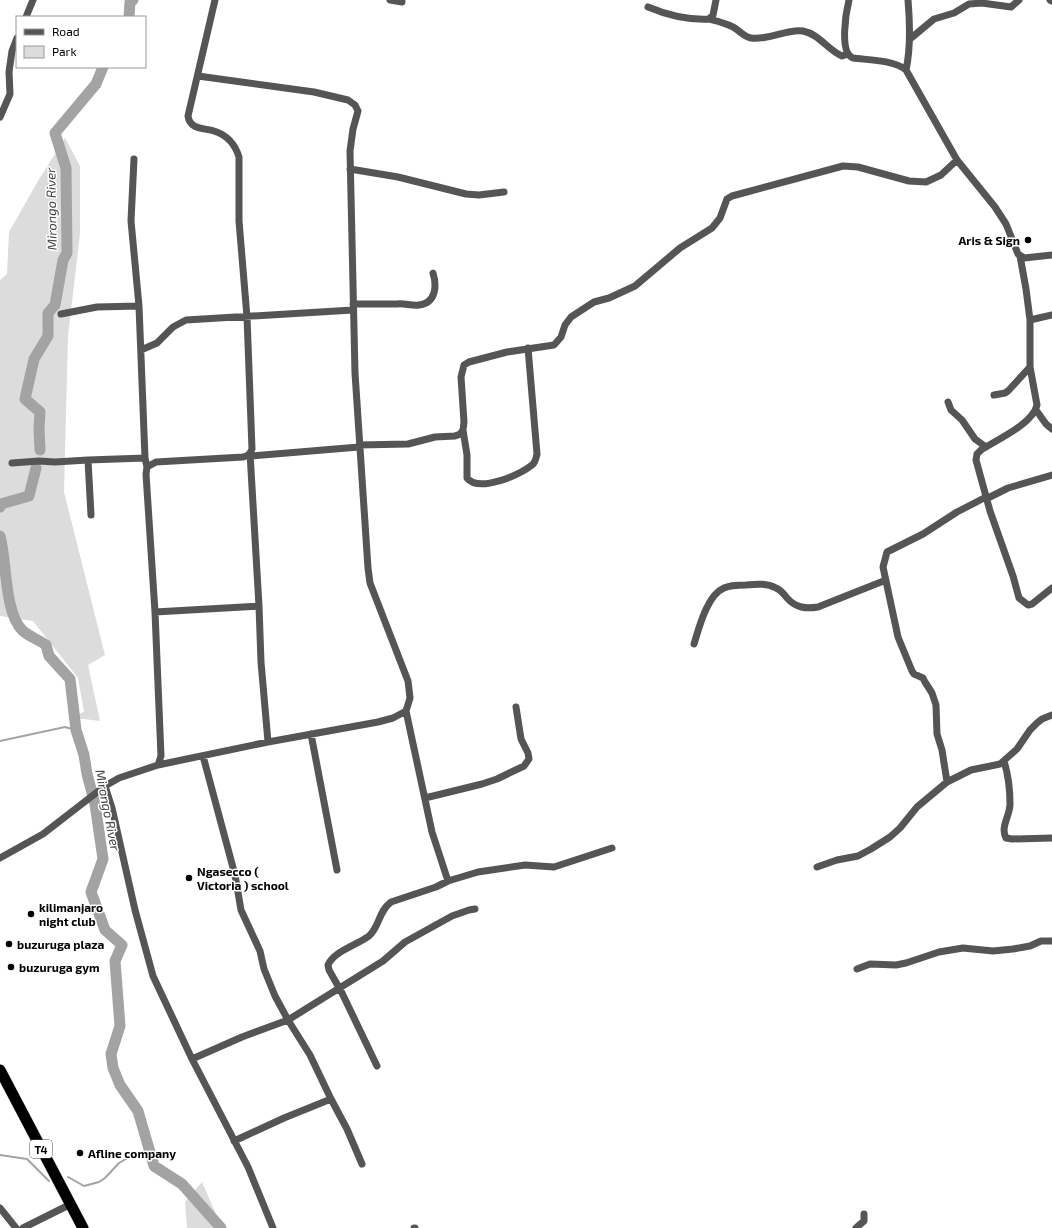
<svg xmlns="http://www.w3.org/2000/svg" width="1052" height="1228" font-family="'Exo 2',sans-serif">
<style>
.green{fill:#dcdcdc}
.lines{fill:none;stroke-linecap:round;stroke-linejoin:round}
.stream{stroke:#a3a3a3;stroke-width:2}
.river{stroke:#a3a3a3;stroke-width:11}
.highway-casing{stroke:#dbdbdb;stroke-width:12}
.minor{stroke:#555;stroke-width:7}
.highway{stroke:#000;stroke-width:11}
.poi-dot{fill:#000;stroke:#fff;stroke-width:1.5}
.labels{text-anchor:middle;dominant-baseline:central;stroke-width:3;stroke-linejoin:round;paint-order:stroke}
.shield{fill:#fff;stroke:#4c4c4c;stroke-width:1}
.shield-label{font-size:11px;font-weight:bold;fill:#000}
.poi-label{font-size:12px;font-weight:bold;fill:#000;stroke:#fff;text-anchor:start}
.water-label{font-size:13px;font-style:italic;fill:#444;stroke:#fff}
</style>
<rect width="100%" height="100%" fill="#fff"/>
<!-- green -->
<path class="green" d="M65,138l15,28v68l-12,102 -4,156 41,163 -17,10 12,56 -33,-4 17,-5 -6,-34 -45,-57 -33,-5v-336l7,-6 2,-42 29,-51z
M202,1182l20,46h-35l-2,-26z"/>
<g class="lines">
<!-- stream -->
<path class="stream" d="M0,741l65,-14 11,3
M0,1155l27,4 22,22
M68,1177l16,9 15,-4 6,-4 14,-15 12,-7 20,-2"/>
<!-- river -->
<path class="river" d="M129,17l1,-15 3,-2
M40,450l-1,-21 1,-17 -15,-13 9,-40 14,-23v-23l7,-8 8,-45 4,-7 -1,-85 -11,-35 41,-49 7,-17
M0,507l1,-3 28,-8 7,-28
M0,536c7,25 4,75 22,94 6,6 17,10 24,15l3,11 21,23 6,51 8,25 3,19 8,30 8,55 -12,33 14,38 17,15 -7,16 5,65 -9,28 2,14 7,17 18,26 16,55 28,18 39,44"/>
<defs>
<path id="highway" d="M0,1070l83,158"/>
</defs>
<!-- highway casing -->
<use href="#highway" class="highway-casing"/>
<!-- minor -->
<path class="minor" d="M390,0l12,2
M849,0c-3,12 -10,53 4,58 15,2 42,2 53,12l51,90 38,47 11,17 12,30 6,4 28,-3
M1050,0l2,1
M648,7c19,8 41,13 61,12l4,-4 3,-15
M26,17l7,-17
M709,19c8,2 17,4 24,8 6,3 11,10 18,11 17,3 37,-10 52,-7 16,3 25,19 39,25l6,-2
M910,39l24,-20 20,-6 15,-9 13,-1 29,4 8,-7
M906,70c5,-23 4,-47 2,-70
M0,117l10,-23 -1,-22 3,-21 5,-13
M134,159l-3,62 8,85 6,152 2,9
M350,169l48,8 68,17 13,1 25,-3
M1020,256l6,33 4,31v47l7,38c-4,19 -41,35 -56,45l-4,4 -1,6 14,51 23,65 6,22 9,7 4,-1 20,-16
M353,304c15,0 29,0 44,0 7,-1 15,2 22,1 17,-2 18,-19 14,-32
M61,314l36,-7 42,-1
M1030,320l22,-5
M141,350l16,-7 16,-16 13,-7 167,-10
M994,395l11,-2 3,-2 22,-24
M948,402l3,8 11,10 13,19 11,8
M1036,410l10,14 6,5
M463,430l4,25v23c12,15 52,-3 65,-13 3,-2 4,-6 5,-11l-9,-106
M359,445l49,-1 27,-7 20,-1 5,-2 3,-4 1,-8 -3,-45 3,-12 5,-3 38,-10 47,-7 7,-8 4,-12 6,-8 23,-15 15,-4 26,-12 45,-38 32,-20 8,-10 7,-19 5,-3 111,-30 15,1 51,14 17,1 15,-7 16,-15
M250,453l9,153 2,56 7,80
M250,456l109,-9
M88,460l3,55
M12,463l27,-2 16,1 33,-2 57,-2
M986,499l22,-11 44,-13
M155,612l104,-6
M694,644c5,-16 13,-49 30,-56 6,-3 15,-3 22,-3 10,-1 21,-2 30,3 5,2 8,6 11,10 9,10 19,11 31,9l68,-27
M406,711l26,121 16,49
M311,734l26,136
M203,756l32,119 6,35 19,41 4,18 11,27 13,24 22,35 21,44 16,30 15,35
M1004,761c4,13 6,29 6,43 0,12 -10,23 -4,34l6,1 40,-1
M158,765l110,-23 110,-20 15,-4 13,-7 4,-13 -2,-17 -38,-98 -2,-15 -13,-195 -5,-222 3,-22 5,-18 -3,-6 -7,-5 -34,-8 -116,-16
M947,782l-5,-32 -5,-16 -1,-29 -4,-12 -7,-11 -2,-4 -9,-4 -2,-3 -14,-34 -15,-70 4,-15 36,-18 34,-22 29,-15
M105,786l7,22 23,102 18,66 39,83 56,108 25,61
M425,798l57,-14 15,-5 27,-13 5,-7 -1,-6 -7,-14 -5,-32
M0,858l43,-24 62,-48 14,-8 39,-13 3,-9 -6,-144 -9,-138 1,-7 9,-5 87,-5c5,-1 7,-3 9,-8l-5,-132 -8,-96v-64c-4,-13 -12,-22 -25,-26 -10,-3 -24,-1 -26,-15l27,-116
M817,867l20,-7 21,-4 13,-7 19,-12 10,-9 17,-21 30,-25 24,-12 29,-6 17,-15 13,-19 7,-7 5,-4 10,-4
M857,969l13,-5 26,1 10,-2 33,-11 24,-4 30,3 20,-2 17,-3 11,-5h11
M192,1059l50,-22 46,-17 95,-59 22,-19 47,-26 17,-6 6,-1
M377,1066l-35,-73 -13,-23 -1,-5c6,-14 29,-20 41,-29 11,-10 9,-24 22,-34l45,-15 12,-6 30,-9 47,-7 29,2 58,-19
M234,1141l50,-23 47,-19
M0,1208l16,20
M23,1228l48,-24
M414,1228h1
M856,1228l8,-7v-7"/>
<!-- highway -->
<use href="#highway" class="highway"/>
</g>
<!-- markers -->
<g class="poi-dot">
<circle cx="1028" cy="240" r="4"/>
<circle cx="189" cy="878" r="4"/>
<circle cx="31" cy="914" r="4"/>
<circle cx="9" cy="944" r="4"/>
<circle cx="11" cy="967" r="4"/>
<circle cx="80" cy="1153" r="4"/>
</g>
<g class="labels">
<!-- shield labels -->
<rect class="shield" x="30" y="1140" width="22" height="18" rx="3"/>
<g class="shield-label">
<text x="41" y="1149">T4</text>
</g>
<!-- poi labels -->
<g class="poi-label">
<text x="1020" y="240" text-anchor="end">Aris &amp; Sign</text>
<text x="197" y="871">Ngasecco (<tspan x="197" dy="14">Victoria ) school</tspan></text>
<text x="39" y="907">kilimanjaro<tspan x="39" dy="14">night club</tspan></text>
<text x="17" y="944">buzuruga plaza</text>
<text x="19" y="967">buzuruga gym</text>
<text x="88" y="1153">Afline company</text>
</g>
<!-- water labels -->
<g class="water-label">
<text transform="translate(51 209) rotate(-91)">Mirongo River</text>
<text transform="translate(108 810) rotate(79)">Mirongo River</text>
</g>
</g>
<!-- legend -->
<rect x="16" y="16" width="130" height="52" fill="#ffffff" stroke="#999999"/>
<rect x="24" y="29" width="20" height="6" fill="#555555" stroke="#999999"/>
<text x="52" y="36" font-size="12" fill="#000000">Road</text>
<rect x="24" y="46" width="20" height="12" fill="#dcdcdc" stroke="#999999"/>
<text x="52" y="56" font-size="12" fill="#000000">Park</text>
</svg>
